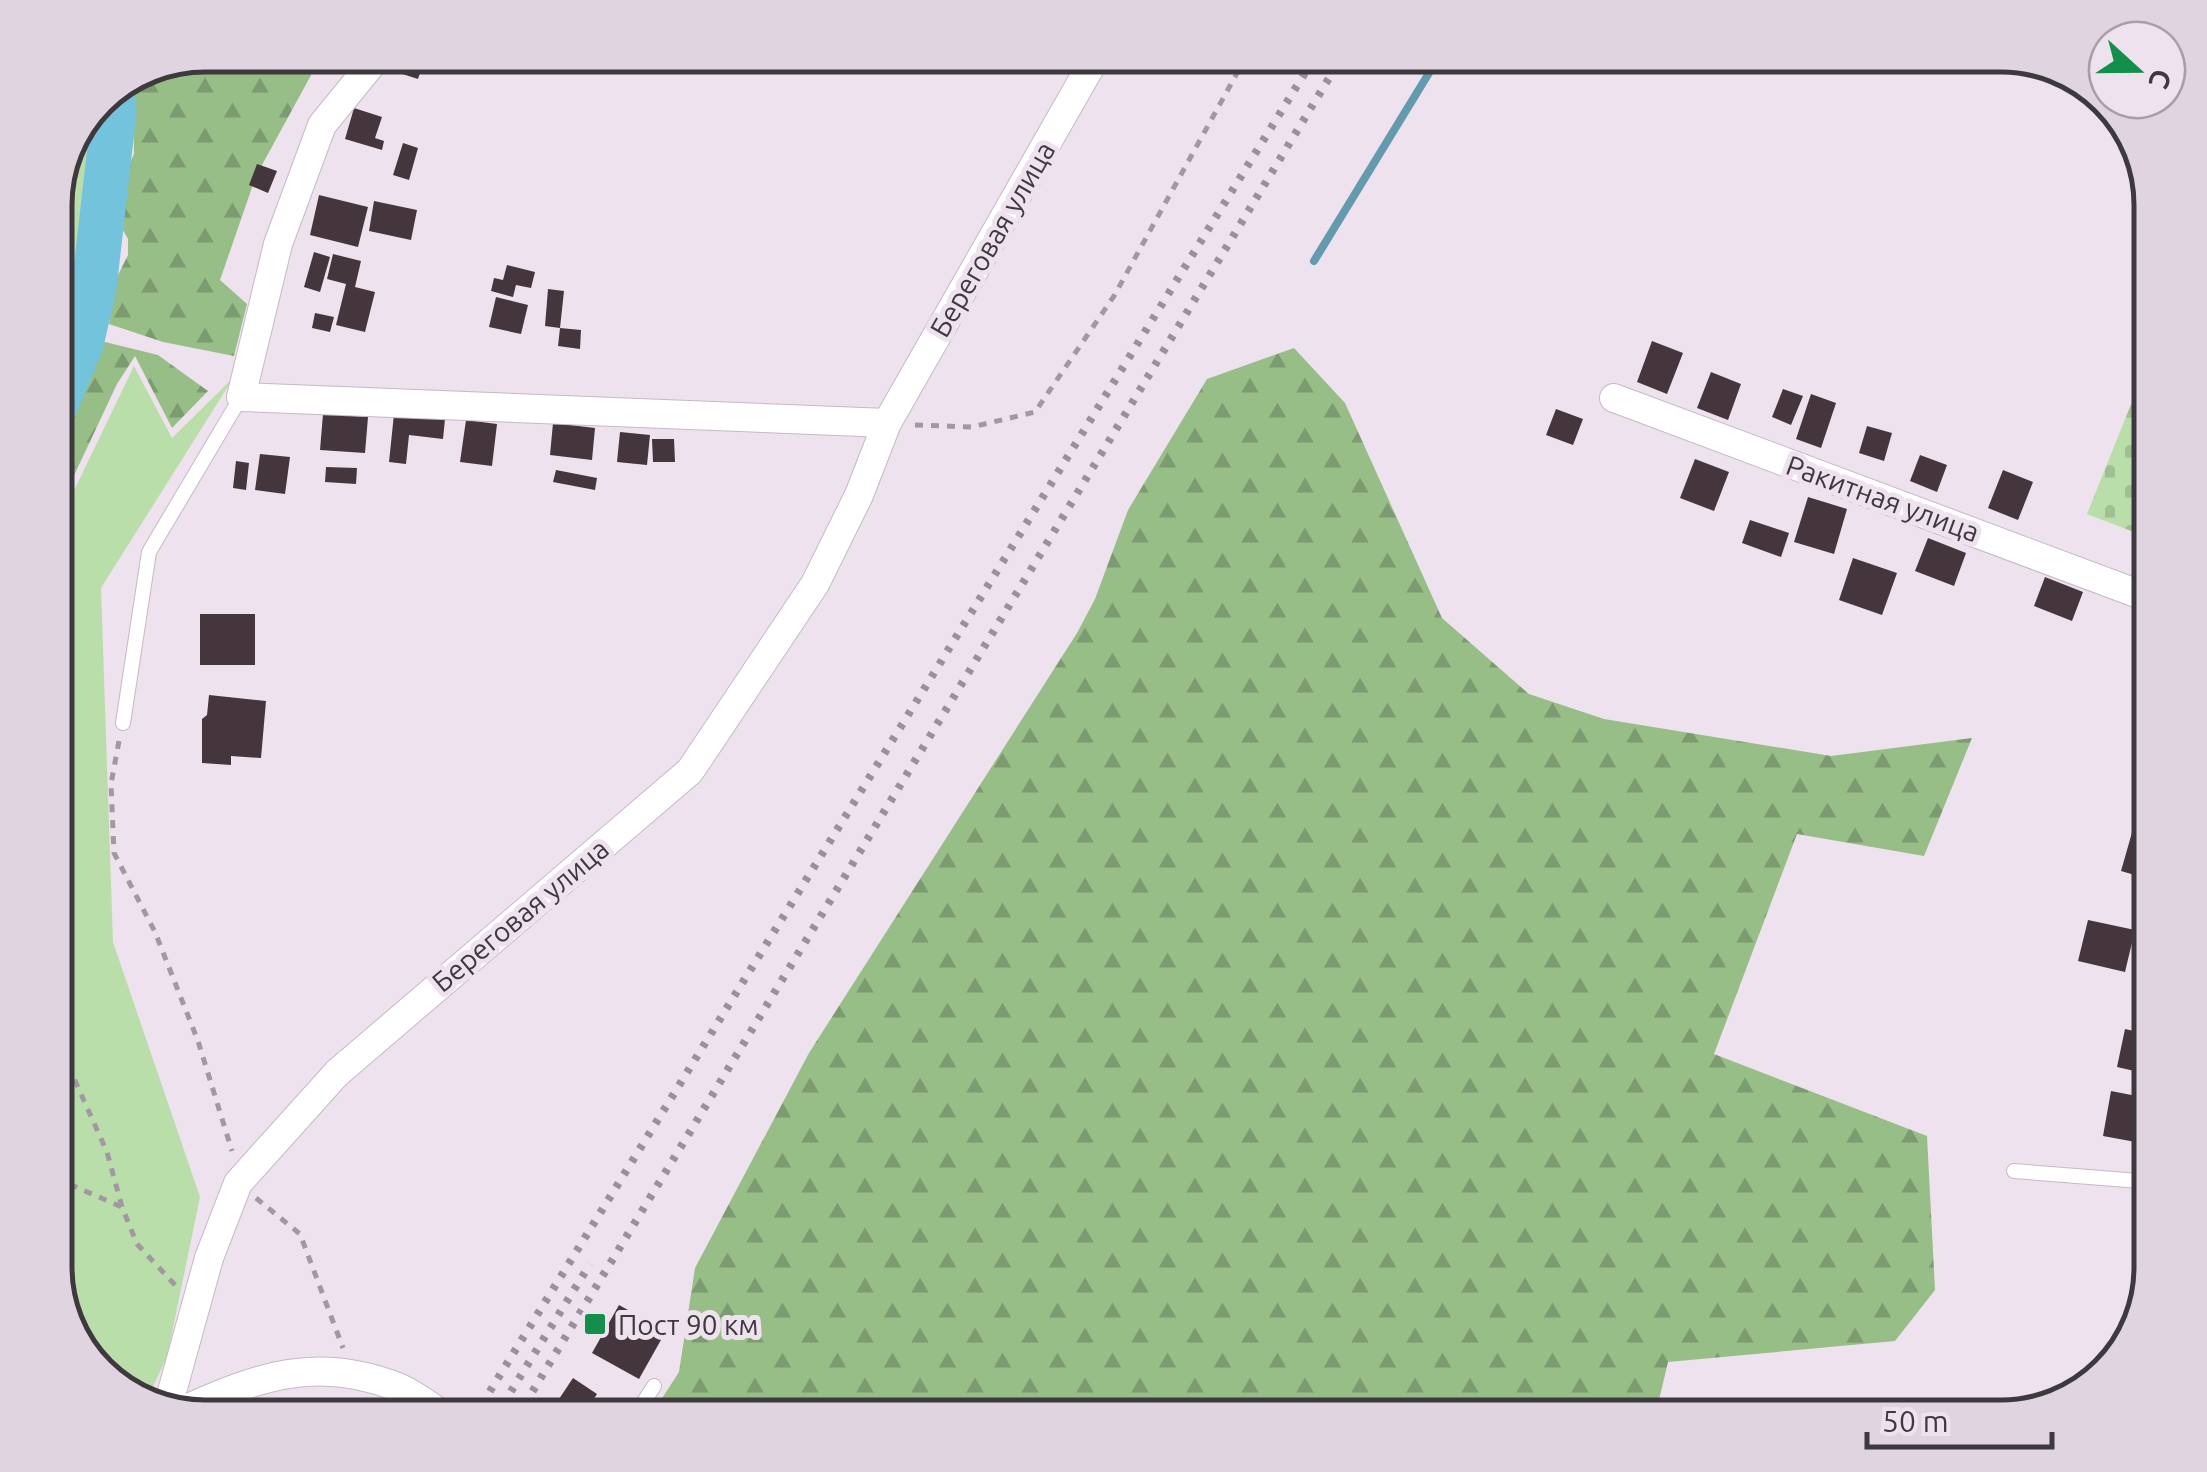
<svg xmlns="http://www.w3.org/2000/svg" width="2207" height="1472" font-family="Ubuntu,sans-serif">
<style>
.green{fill:#b9deaa}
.forest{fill:url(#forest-firs)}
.cemetery{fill:url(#cemetery-stones)}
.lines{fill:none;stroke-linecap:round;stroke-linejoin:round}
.stream{stroke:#649aad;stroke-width:8}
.river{stroke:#74c3dd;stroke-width:45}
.building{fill:#44363c}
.service-casing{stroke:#c6b9c6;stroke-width:16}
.minor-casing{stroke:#c6b9c6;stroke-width:30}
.path{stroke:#a298a2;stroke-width:5;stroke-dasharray:8 8;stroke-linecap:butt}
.service{stroke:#fff;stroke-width:14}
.minor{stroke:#fff;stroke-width:28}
.rail{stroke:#999099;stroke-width:8;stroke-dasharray:5 10;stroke-linecap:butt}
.poi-dot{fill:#118f4b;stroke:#efe2ef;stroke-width:4}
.labels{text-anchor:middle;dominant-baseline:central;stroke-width:10;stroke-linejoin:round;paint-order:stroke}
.street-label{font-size:28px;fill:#3e393e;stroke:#efe2ef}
.poi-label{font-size:28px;fill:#3e393e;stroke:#efe2ef;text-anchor:start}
.rim{fill:none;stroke:#3e393e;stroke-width:5}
</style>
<defs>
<pattern id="forest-firs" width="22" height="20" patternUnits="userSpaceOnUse" patternTransform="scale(2.5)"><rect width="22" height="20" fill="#97be87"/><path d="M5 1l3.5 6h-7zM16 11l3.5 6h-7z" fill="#7d9b70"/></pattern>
<pattern id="cemetery-stones" width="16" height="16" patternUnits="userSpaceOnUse" patternTransform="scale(2.5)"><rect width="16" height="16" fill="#b9deaa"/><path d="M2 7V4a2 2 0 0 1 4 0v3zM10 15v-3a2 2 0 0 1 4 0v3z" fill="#a0bf93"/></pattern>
</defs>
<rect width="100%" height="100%" fill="#efe2ef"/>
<!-- green -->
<path class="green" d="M103,97l-5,68 -27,173 -16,41v-183z
M134,366l38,72 62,-61 -133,211 12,354 87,255 -33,160 -20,42 -26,-8 -46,-50 -20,-65v-746z
M332,1405l25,12h-119l4,-2z"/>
<!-- forest -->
<path class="forest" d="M205,55h117l-66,121 -36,104 27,24 -13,52 -71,-14 -54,-18 7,-45 12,-24v-16l-12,-21 9,-45 9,-19 -1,-69z
M97,340l61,15 50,36 -36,37 -37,-72 -18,28 -62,132v-75z
M1294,348l51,55 97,215 87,76 75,25 227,37 141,-18 -48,118 -127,-22 -83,220 213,82 8,154 -40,51 -227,21 -13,55h-1005l29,-45 16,-104 114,-215 268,-420 18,-34 33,-89 79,-131z"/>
<!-- cemetery -->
<path class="cemetery" d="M2152,352v187l-65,-25z"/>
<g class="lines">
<!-- stream -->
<path class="stream" d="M1314,261l126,-206"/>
<!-- river -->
<path class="river" d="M55,406l26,-62 13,-56 20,-176 -1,-19"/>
</g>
<!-- building -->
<path class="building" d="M398,55h28l-8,24 -25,-8z
M354,108l28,9 -7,21 9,3 -2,9 -37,-11z
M403,143l15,5 -9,32 -16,-5z
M257,164l20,7 -9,22 -19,-8z
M319,195l49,12 -10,40 -48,-12z
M374,201l43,9 -6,30 -42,-9z
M314,252l16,5 -10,35 -16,-5z
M333,254l28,7 -6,26 20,5 -10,40 -29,-7 10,-41 -19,-5z
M507,265l28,7 -4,16 -15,-3 -3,12 -22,-6 3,-13 9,2z
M548,289l16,2 -4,37 -15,-2z
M496,297l32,8 -7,29 -32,-7z
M315,313l19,4 -4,15 -18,-4z
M560,328l21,2 -1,19 -22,-3z
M1652,341l31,12 -16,41 -30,-12z
M1711,372l30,12 -13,36 -31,-12z
M1783,389l20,7 -12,29 -19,-8z
M1811,394l25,9 -15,45 -25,-9z
M1556,409l27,10 -10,26 -27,-10z
M323,414l45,3 -3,36 -45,-3z
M394,414l51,5 -2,20 -34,-4 -3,29 -17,-2z
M466,420l31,4 -5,42 -32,-4z
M553,423l42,5 -3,32 -42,-5z
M1867,426l25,7 -8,28 -25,-8z
M620,432l30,3 -3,30 -30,-3z
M652,439h22l1,23h-22z
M260,454l30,3 -5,37 -30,-4z
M1920,455l27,10 -10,27 -27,-11z
M1695,459l34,13 -15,39 -34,-13z
M236,461l13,2 -3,27 -13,-2z
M326,467l31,1 -1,16 -31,-2z
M556,470l41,8 -2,12 -42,-8z
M2003,470l30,12 -15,38 -30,-12z
M1808,497l39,12 -13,45 -40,-12z
M1750,520l39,13 -8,24 -39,-14z
M1928,538l38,15 -12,33 -39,-15z
M1853,558l44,15 -15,42 -43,-15z
M2045,577l38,15 -11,29 -38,-15z
M200,614h55v51h-55z
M2149,614l3,2v33l-14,-6z
M209,695l57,6 -5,57 -30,-2v9l-29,-2v-44l5,-4z
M2133,829l19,5v46l-31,-9z
M2088,920l47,10 -10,42 -47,-11z
M2125,1029l27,6v40l-35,-8z
M2111,1091l41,8v46l-49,-9z
M2148,1203h4v42h-7z
M619,1305l47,26 -27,48 -47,-26z
M573,1378l24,16 -15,23h-35z"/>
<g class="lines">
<defs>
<path id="service" d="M123,723l26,-171 92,-155
M2014,1171l138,11
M634,1417l20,-31"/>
<path id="minor" d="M379,55l-57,70 -44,119 -37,153 646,26
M1614,398l538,201
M168,1406l41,-148 29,-75 99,-110 353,-302 125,-187 44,-89 28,-72 210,-368
M184,1410c74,-34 135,-55 216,-22 16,7 32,20 46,29"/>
</defs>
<!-- service casing -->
<use href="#service" class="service-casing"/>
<!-- minor casing -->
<use href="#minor" class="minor-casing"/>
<!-- path -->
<path class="path" d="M915,425l57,2 63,-15 79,-116 133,-241
M119,741l-8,43 3,69 41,79 43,109 34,110
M55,1036l52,116 15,55 15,37 39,42
M55,1178l67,29
M256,1198l44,36 43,114"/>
<!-- service -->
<use href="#service" class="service"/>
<!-- minor -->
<use href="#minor" class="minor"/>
<!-- rail -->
<path class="rail" d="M474,1417l842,-1362
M495,1417l95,-153
M517,1417l826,-1362"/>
</g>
<!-- markers -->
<rect class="poi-dot" x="583" y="1312" width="24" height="24" rx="5"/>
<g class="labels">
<!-- street labels -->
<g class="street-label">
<text transform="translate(992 239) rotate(-60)">Береговая улица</text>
<text transform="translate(1883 498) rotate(20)">Ракитная улица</text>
<text transform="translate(520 915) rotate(-40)">Береговая улица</text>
</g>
<!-- poi labels -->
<g class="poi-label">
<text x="618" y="1324">Пост 90 км</text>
</g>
</g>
<!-- crop -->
<path d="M0 0H2207V1472H0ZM205 72H2001A133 133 0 0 1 2134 205V1267A133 133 0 0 1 2001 1400H205A133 133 0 0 1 72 1267V205A133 133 0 0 1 205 72Z" fill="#e1d4e1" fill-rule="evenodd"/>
<path class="rim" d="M205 72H2001A133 133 0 0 1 2134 205V1267A133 133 0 0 1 2001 1400H205A133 133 0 0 1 72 1267V205A133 133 0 0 1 205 72Z"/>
<!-- north arrow -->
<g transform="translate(2137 70) rotate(111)"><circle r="48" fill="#efe2ef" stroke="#a89ea8" stroke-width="2.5"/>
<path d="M0-8L18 38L0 25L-18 38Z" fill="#118f4b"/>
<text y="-15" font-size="28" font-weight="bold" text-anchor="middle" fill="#3e393e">С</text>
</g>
<!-- scale -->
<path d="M1867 1432v15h185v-15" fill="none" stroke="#3e393e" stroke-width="5"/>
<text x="1882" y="1432" font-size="30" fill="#3e393e" stroke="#efe2ef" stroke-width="8" paint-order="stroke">50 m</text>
</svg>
